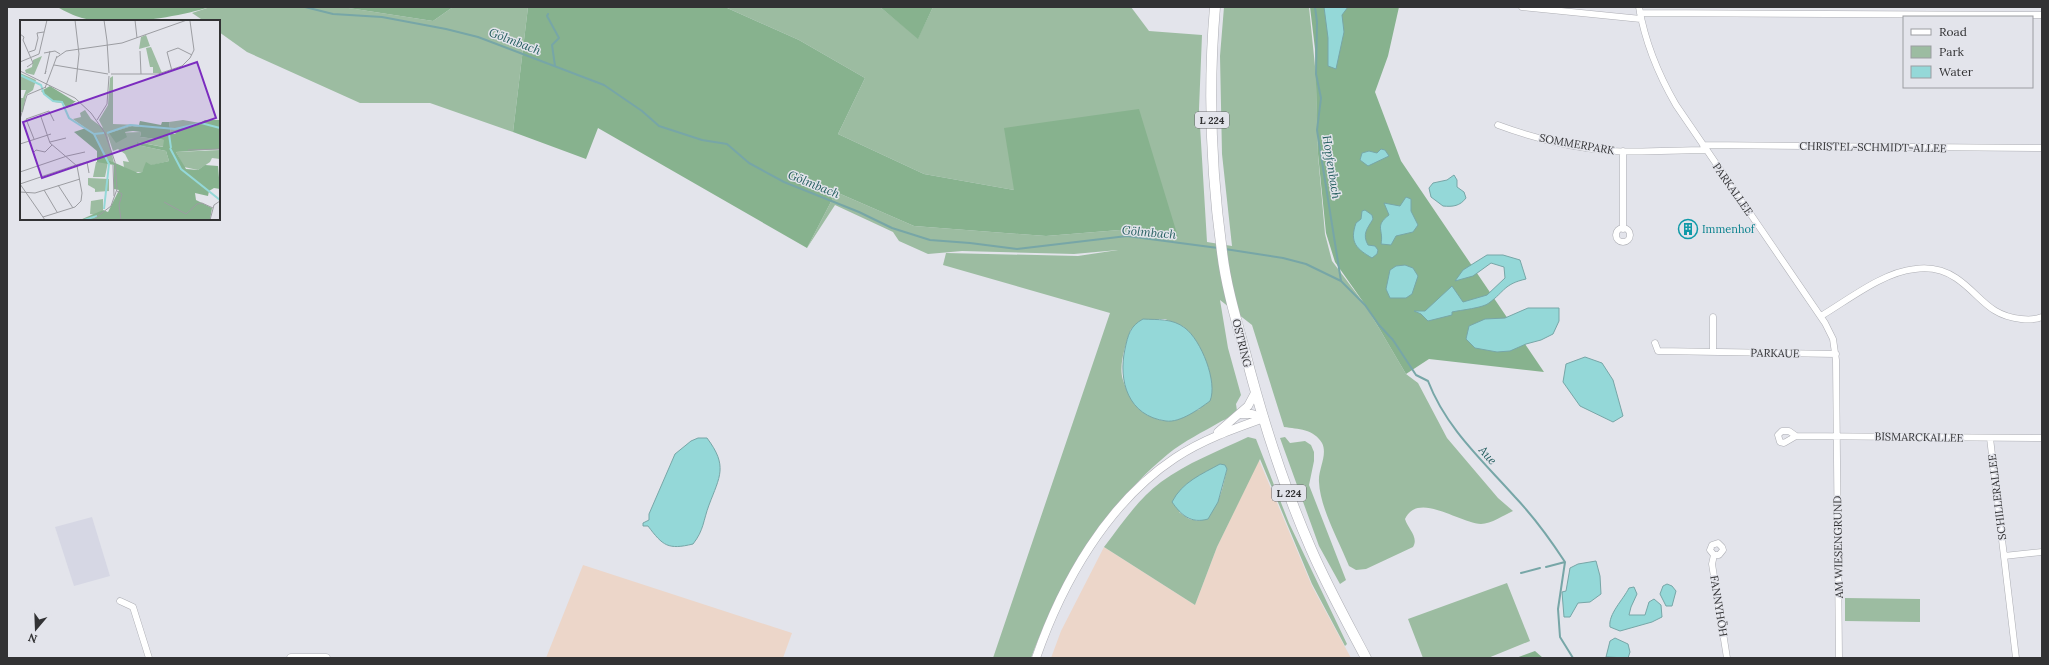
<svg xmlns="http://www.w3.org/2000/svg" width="2049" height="665" font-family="Lora,serif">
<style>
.commercial{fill:#ecd6c9}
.built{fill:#d6d7e4}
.green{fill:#9cbca1;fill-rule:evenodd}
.forest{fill:#87b28e}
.water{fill:#94d8d8;stroke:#77a6a7}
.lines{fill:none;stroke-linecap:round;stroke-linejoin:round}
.stream{stroke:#77a6a7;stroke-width:2}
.minor-casing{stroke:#adaeb4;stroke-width:7}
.tertiary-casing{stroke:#adaeb4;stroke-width:9}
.primary-casing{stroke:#adaeb4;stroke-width:11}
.minor{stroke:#fff;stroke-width:6}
.tertiary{stroke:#fff;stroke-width:8}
.primary{stroke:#fff;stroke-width:10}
.labels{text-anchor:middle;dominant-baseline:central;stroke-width:3;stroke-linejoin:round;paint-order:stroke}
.shield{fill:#e3e4eb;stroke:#67676b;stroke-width:1}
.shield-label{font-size:10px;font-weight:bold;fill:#323234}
.street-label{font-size:11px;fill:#323234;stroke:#e3e4eb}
.culture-label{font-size:11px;fill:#0d838f;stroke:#e3e4eb;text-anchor:start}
.water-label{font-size:12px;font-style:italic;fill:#265f60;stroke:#e3e4eb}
.inset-river{fill:none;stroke:#94d8d8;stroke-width:2}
.inset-road{fill:none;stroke:#9c9da2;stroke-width:1}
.view{fill:#7b2cbf;fill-opacity:0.15;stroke:#7b2cbf;stroke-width:2}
.inset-edge{fill:none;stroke:#323234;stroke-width:2}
</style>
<rect width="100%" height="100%" fill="#e3e4eb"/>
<!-- commercial -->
<path class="commercial" d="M1259,460l53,126 39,72h-300l10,-27 43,-84 91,58 22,-58z
M583,565l209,68 -9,25h-237z"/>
<!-- built -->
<path class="built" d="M92,517l18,59 -36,10 -19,-59z"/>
<!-- green -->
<path class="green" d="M210,7h132l91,14 20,-14h75l-15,125 -83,-29h-70l-113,-51 -28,-20v-11h-15l-12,-8z
M725,7h155l38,31 15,-31h198l18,24 53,4 -3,74 8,133 25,4 -10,-92 -2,-98 4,-49h85l7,69 2,79 7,79 7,27 34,45 40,68 12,9 29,55 51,60 15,13c-9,4 -22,13 -32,13 -22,-1 -63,-33 -76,-5 3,10 14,18 8,28l-47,22 -10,1 -7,-4c-10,-25 -29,-58 -30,-84 -1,-13 9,-27 3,-39 -8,-14 -24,-14 -38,-16l-32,-102 -32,-25 8,48 13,47 -5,9 1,7c-4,5 -11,8 -17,11 -17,10 -36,19 -52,32 -65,54 -107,126 -137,204h-38l117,-345 -167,-48 3,-12 132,3 40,-6 -44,4 -112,-3 -34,3 -29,-13 -6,-9 -58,-27 -28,43 29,-56 78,34 132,10 86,-7 46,8 -164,-47 -90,-16 -86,-40 27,-56 -66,-38zM1155,319h10l19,8 16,22 4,9 -4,51c-10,4 -20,11 -31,12 -21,1 -41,-23 -46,-41 -5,-15 3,-36 8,-51z
M1248,437l8,2 33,84 58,121 -2,2 -33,-62 -52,-125 -43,88 -22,58 -91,-58c17,-22 34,-48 57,-65 26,-19 57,-31 87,-45zM1227,469c-6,24 -6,37 -28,52l-10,-2 -10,-7z
M1285,437l5,6 15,-2 6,4 3,7v9l-5,24 37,95 -6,4 -21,-38 -39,-108z
M1507,583l23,58 -42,17h-65l-15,-39z
M1845,598l75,1v23l-75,-1z"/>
<!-- forest -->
<path class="forest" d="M57,7h153c-33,10 -94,21 -128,11 -8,-2 -17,-7 -25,-11z
M342,7h111l-20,14z
M528,7h197l74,33 66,38 -27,56 86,40 90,16 -10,-62 135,-19 39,128 -46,-8 -86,7 -132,-10 -78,-34 -29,56 -209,-120 -12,31 -73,-27z
M880,7h53l-15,32z
M1310,7h89l-11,49 -13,36 26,69 143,211 -115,-13 -23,15 -40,-68 -31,-44 -9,-29 -8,-79 -3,-105z
M1535,651l8,7h-27z"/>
<!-- water -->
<path class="water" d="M1324,7h24l-6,8 2,17 -8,37 -8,-3v-28z
M1381,149l4,1 4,6 -21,10 -8,-6 2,-7 7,-2 8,2z
M1454,175l3,5v7l7,5 2,6c-6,8 -13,9 -23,8l-12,-9 -2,-9 4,-5 14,-3z
M1406,197l5,2v12l7,14 -5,7 -17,4 -5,9 -10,-1c3,-14 -7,-18 8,-29l-5,-12 16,3z
M1365,210l7,5 1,4c-6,10 -11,15 -5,26l7,1 3,4 -1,4 -5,4c-15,-9 -23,-15 -16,-35l5,-4 1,-8z
M1487,255h16l17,5 6,19c-22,5 -21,12 -37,24 -6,5 -28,7 -37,9v3l-24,6 -7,-7 -7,-3h11l27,-25 11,16 24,-7 18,-17 -1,-11 -13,-4 -18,13 -18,5 8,-11z
M1405,265l8,3 5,8 -6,18 -6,4h-16l-4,-9 4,-19 6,-4z
M1528,308h31v13l-6,13 -12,6 -15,4 -16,7 -13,1 -22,-4 -9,-9 3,-13 16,-7 20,-1z
M1143,319c15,1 29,-1 42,9 16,12 33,54 25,73 -11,8 -30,22 -44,20 -38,-5 -48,-40 -41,-72 3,-14 5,-23 18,-30z
M1585,357l17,6 11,17 10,36 -10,6 -33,-16 -17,-24 3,-18z
M698,438h9c21,28 13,38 2,67 -6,16 -5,25 -16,39 -25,6 -30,2 -45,-18h-5v-3l6,-3v-6l26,-60 16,-13z
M1220,464l5,1 2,4 -9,33 -10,17c-17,5 -27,-4 -36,-17 10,-20 30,-28 48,-38z
M1596,561l4,15 1,18 -11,8 -12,1 -8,14h-6l-2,-25 4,-1 4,-23 8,-4z
M1667,584l5,2 4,5 -4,15h-6l-6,-12 3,-8z
M1634,587l3,7 -6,13 -2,8h16l4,-13 5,-3 7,6 1,12 -10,5 -32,9 -10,-4c-2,-13 13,-27 19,-39z
M1615,638l13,6 2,8 -2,6 -22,-1 4,-16z"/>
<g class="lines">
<!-- stream -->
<path class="stream" d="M305,7l28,7 49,3 64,12 32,8 126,48 38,26 17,15 43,14 25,4 22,19 35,19 75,30 33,16 38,12 40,3 47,6 110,-13 91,12
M1315,7l2,15 -1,52 5,24 -4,32 24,151
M548,14l-1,2 12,22 -7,7 3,21
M1225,249l58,9 23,6 35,17 24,24 14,20 14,15 23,35 12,6c18,47 54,79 87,116 19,20 35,42 50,65l-7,47 2,28 13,21
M1546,567l19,-5
M1521,573l19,-5"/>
<defs>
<path id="minor" d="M1522,7l119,12
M1639,7c6,35 19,67 37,98l149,218 8,16 3,21 3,298
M1640,13l402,2
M1498,125c35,13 76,23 113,26 32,2 64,-1 95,-1
M1703,145l339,3
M1616 235a7 7 0 1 1 14 0a7 7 0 1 1-14 0Z
M1623,229v-78
M1821,316c27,-16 62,-44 94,-47 14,-2 29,1 41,9 24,16 32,38 65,41 8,1 14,1 21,-2
M1655,343l3,8 178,3
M1713,352v-35
M1796,436l-12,7 -4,-1 -2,-7 4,-4h7l7,5 246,2
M1990,438l26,220
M1714,555h5l4,-5 -1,-3 -4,-4 -6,2 -2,5 4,5 -2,9 15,94
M2004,556l38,-4
M120,601l13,6 16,51"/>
<path id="tertiary" d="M1240,414h12l12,4
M1218,432l30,-26 7,-13
M291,658h35
M1036,658c26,-75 71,-155 139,-200 27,-18 58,-29 89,-40"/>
<path id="primary" d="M1215,7c-7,81 -4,164 7,245 4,34 14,67 23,100 17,66 38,133 66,197 16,37 36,73 55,109"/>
</defs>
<!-- minor casing -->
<use href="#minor" class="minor-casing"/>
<!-- tertiary casing -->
<use href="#tertiary" class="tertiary-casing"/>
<!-- primary casing -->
<use href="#primary" class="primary-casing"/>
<!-- minor -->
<use href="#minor" class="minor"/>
<!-- tertiary -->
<use href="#tertiary" class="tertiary"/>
<!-- primary -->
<use href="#primary" class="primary"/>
</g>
<!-- icons -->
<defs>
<symbol id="building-ring" viewBox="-11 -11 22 22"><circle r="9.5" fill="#e3e4eb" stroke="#0f9aa8" stroke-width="1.5"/><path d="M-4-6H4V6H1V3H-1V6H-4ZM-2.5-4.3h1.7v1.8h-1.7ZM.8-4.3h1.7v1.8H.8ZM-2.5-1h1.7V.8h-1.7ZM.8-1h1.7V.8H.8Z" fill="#0f9aa8"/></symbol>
</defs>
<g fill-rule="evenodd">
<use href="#building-ring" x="1677" y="218" width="22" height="22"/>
</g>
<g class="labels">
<!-- shield labels -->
<g class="shield">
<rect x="1195" y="112" width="34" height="16" rx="3"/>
<rect x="1272" y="485" width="34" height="16" rx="3"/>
</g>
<g class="shield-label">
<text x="1212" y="120">L 224</text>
<text x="1289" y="493">L 224</text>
</g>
<!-- street labels -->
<g class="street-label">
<text transform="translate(1577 144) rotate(10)">SOMMERPARK</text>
<text transform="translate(1873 147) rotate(1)">CHRISTEL-SCHMIDT-ALLEE</text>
<text transform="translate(1733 189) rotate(55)">PARKALLEE</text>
<text transform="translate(1242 343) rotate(76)">OSTRING</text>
<text transform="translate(1775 353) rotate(1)">PARKAUE</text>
<text transform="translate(1919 437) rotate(1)">BISMARCKALLEE</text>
<text transform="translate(1997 497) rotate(-97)">SCHILLERALLEE</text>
<text transform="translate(1838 547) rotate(-91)">AM WIESENGRUND</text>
<text transform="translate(1719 606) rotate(81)">FANNYHÖH</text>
</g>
<!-- culture labels -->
<g class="culture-label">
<text x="1702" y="229">Immenhof</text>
</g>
<!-- water labels -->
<g class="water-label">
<text transform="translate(515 41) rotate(21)">Gölmbach</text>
<text transform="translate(1332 167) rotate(81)">Hopfenbach</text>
<text transform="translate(814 184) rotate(22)">Gölmbach</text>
<text transform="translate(1149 232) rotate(5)">Gölmbach</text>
<text transform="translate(1488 455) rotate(48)">Aue</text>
</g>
</g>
<!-- overview -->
<g transform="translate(20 20)">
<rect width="200" height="200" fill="#e3e4eb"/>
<path d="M126,15l4,11 -11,3 2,-12zM131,27l11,26h-9v-6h-3l-4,-19zM22,36l-8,19 -8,-2 -1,-3 7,-3 1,-7zM0,53l16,7 -3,10 -7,5 -3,17h-3v-14h3l3,-8h-5l-1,5zM93,56v48l26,1 1,-4v6l-8,-1 -22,7 31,-1 -1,5 24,3v7l-27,-5v3l29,6 3,10 -24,6 -3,5h-11l-7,-5 -1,-6 6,1 -4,-8 -7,-5 -5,2 -6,-18 7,30 -8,-4 -11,-24 -22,-16 8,-2 -1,-4 5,-3 6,9 12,9 -4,-8 9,-15 2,-27zM163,100l17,3 -29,11 -2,-12zM200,130v9l-8,-1 -2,4 -12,8 -14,-3 -8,-15zM76,142h12l-3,15h-12zM68,158l21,1v12l-14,1v-3l-7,-4zM83,179v11l-7,5 -6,-1 1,-13z" fill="#9cbca1"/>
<path d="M30,66l24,15h2l-9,7 -4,-5 -9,-1 -13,-11zM185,100h15v29l-44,3 10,17 12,1 7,-5 13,1 2,23 -6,-1 -5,3 -1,5 -13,-3 1,7 16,8 -2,12h-130l23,-10 5,2 11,-22 -5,-1v-24l-17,-3v-11l-23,-19 12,-4 11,9 9,22 32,14 4,-1 4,-10 5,3 18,-4 -3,-10 -29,-6v-3l26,5 1,-7 -24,-3 1,-5 -8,-1 -8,1 2,5 -11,6 -7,-10 23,-7 7,1 1,-6 21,4 1,-3h7l2,12h4l4,-5 16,-3z" fill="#87b28e"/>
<path class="inset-river" d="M0,55l21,10 3,9 9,7 9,1 7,16 25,16 10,-1M87,113l23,-8 45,4 26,-6 19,5M74,114l15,30 -5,45M149,114l2,14M150,128l11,21 39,31M64,200l13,-4"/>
<path class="inset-road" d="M55,0l4,34 -3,28M84,0l3,21M115,0l2,18M0,14l4,3 -1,3 10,23 -6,4M87,21l2,32M120,31l1,23M9,32l6,-2 3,-12 -1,-5 7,-1M24,33l11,-2 5,3M36,38l10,-7 56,-8 65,-23M0,42l19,-8 8,-34M34,45l54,9M0,51l55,27 16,15 14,20 10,29 2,27 -6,17 -18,14M26,51l-1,3 5,-23M152,51l-5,-19 11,-4 14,7M91,54h47l24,-8 8,-8 4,-8 -4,-29M25,68l12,-32M20,94l10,29 27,23 5,27 -1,8 -6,6 -32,10M0,99l7,-24 19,-8M77,100l10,-16 2,-28M14,119l-8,-20 23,-8 5,10M30,122l16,-4M0,124l31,-10M168,130l32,-1M13,133l3,-3 9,2 7,-7M47,136l18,-4M56,145l11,-3 2,11M93,145l1,31M0,152l47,-16M0,164l56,-19M0,164l25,36M38,165l15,23M24,170l13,22M97,171l5,3 -3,11 2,15M0,172l15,1 45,-14M144,182l22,12 11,-10 5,-1 11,5M190,200l4,-15 6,-4"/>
<path class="view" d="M177,42l19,56 -174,60 -19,-56z"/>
<rect width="200" height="200" class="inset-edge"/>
</g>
<!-- border -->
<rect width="2049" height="665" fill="none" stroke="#323234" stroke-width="16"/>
<!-- legend -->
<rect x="1903" y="16" width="130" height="72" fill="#e3e4eb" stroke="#9c9da2"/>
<rect x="1911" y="29" width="20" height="6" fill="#ffffff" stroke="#9c9da2"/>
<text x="1939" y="36" font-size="12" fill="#323234">Road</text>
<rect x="1911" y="46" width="20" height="12" fill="#9cbca1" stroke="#9c9da2"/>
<text x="1939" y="56" font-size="12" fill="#323234">Park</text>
<rect x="1911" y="66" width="20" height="12" fill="#94d8d8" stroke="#9c9da2"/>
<text x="1939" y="76" font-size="12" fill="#323234">Water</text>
<!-- north arrow -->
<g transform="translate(36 629) rotate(199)" stroke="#e3e4eb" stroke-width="3" paint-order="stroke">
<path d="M0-3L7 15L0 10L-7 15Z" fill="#323234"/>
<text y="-6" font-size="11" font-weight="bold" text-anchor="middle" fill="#323234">N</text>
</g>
</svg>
